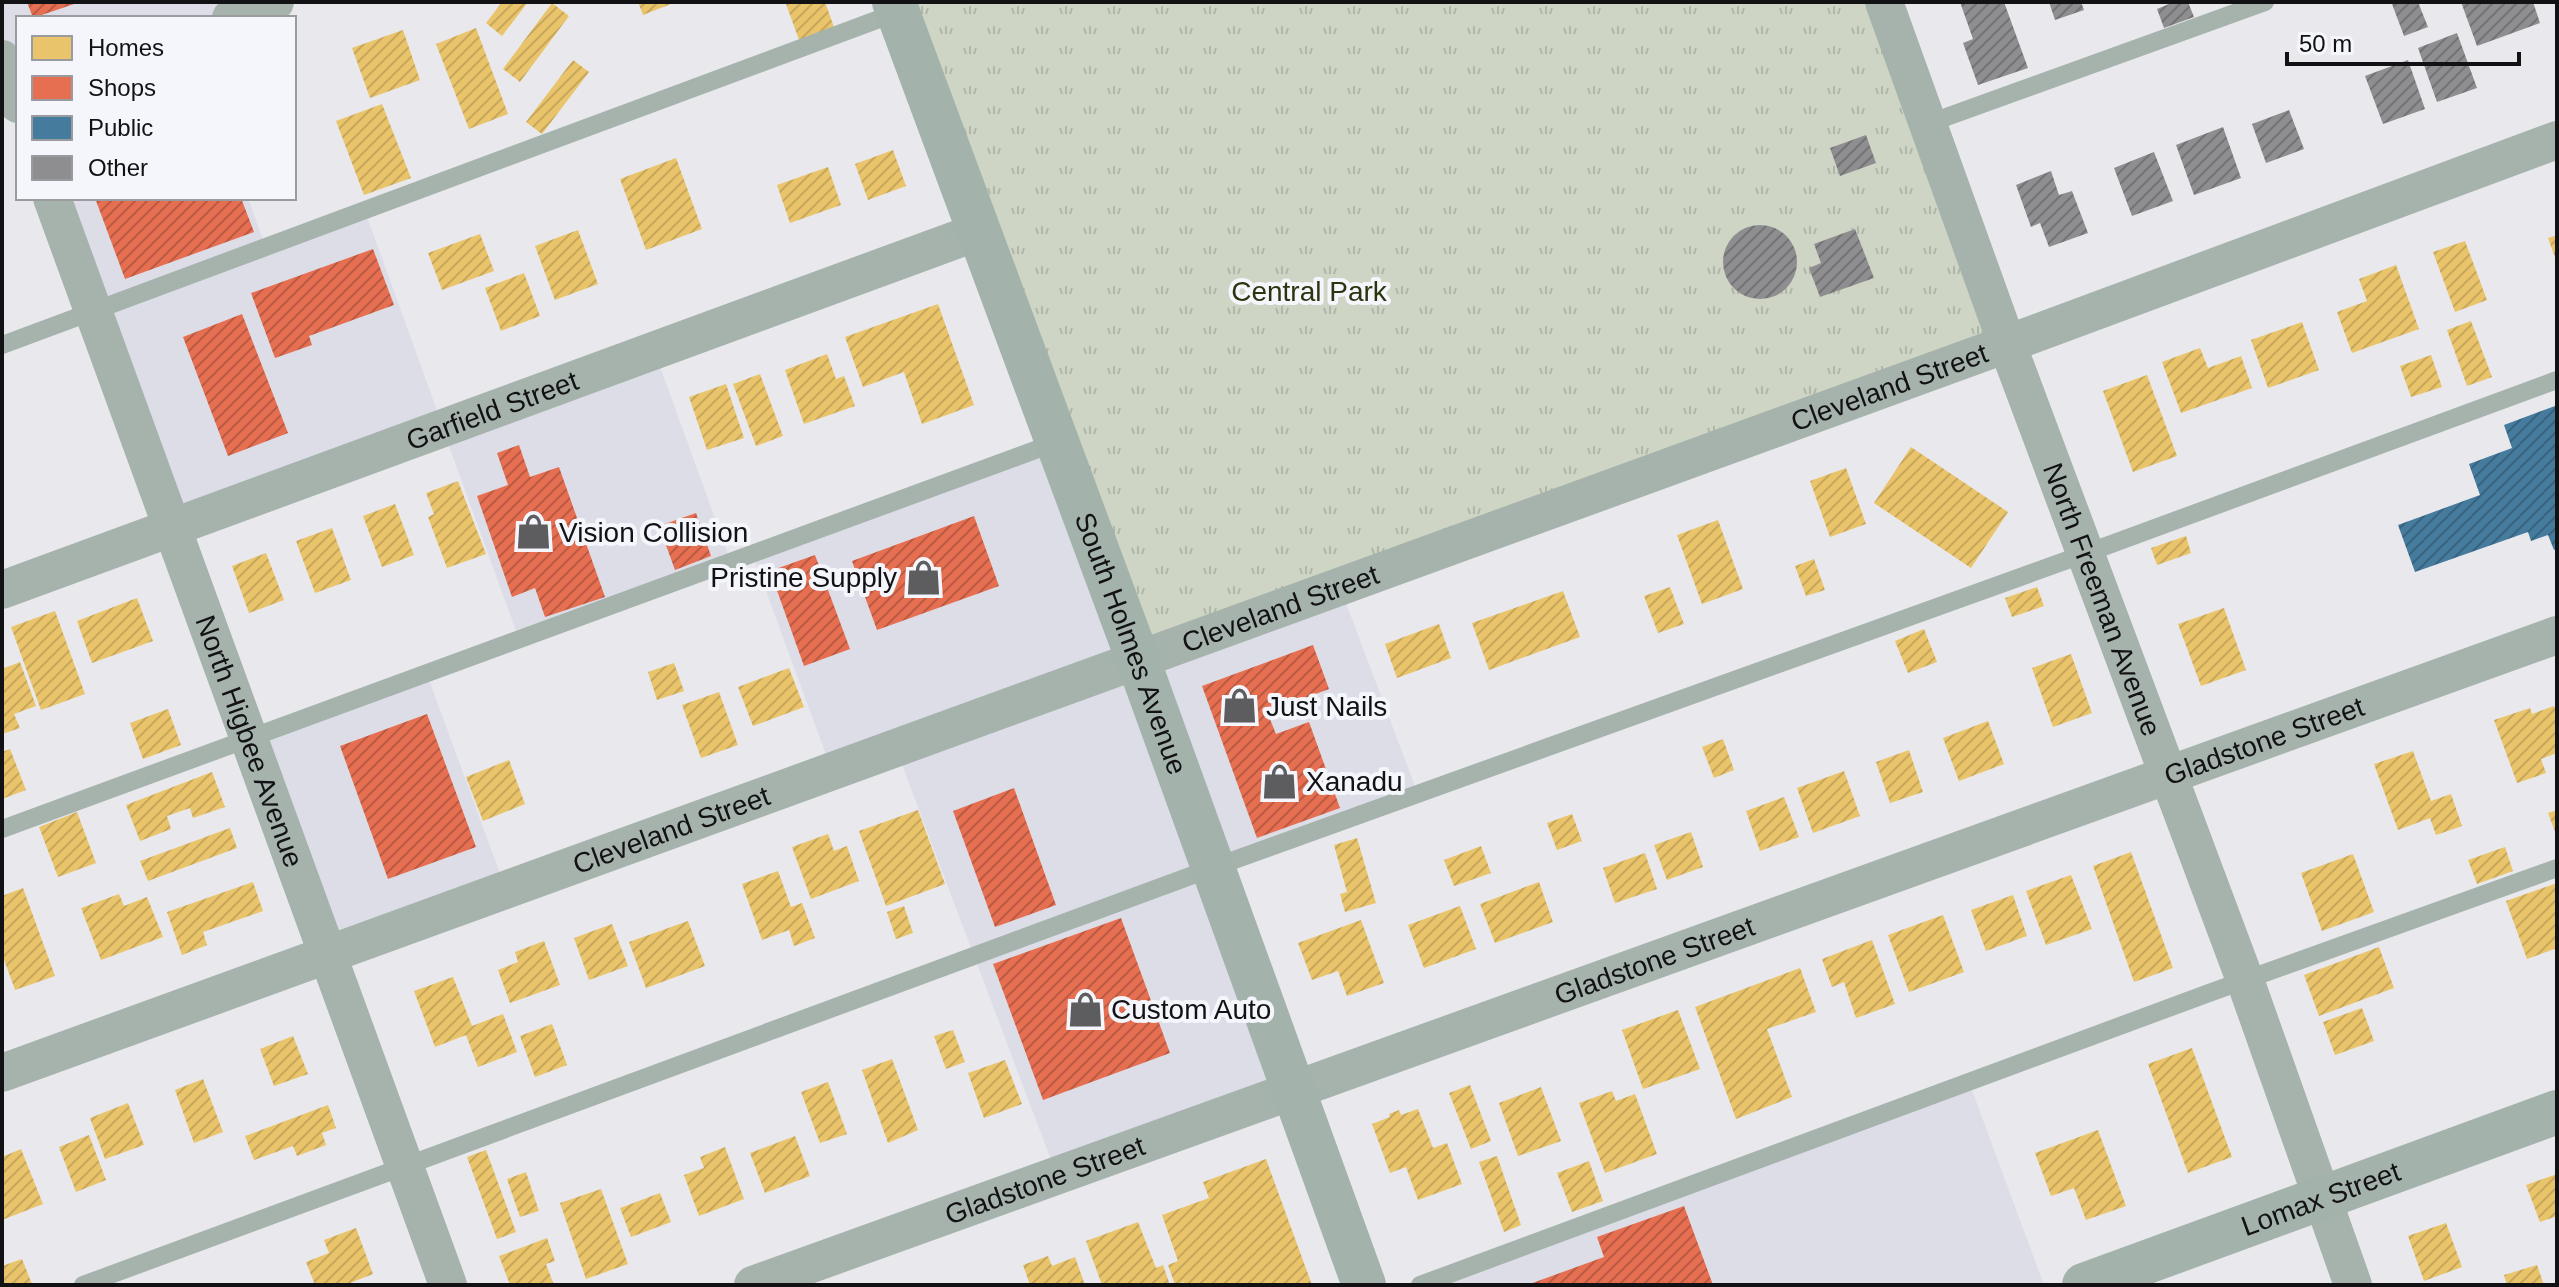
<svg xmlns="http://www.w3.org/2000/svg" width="2559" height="1287" font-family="Helvetica,sans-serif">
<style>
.built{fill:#dcdde7}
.park{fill:url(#park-tufts)}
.homes{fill:url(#homes-hatch)}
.shops{fill:url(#shops-hatch)}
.public{fill:url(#public-hatch)}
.building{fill:url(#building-hatch)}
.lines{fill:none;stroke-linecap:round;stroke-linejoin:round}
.service{stroke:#a6b3ac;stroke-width:18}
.minor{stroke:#a6b3ac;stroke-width:38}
.secondary{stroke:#a3b2ab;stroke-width:44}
.labels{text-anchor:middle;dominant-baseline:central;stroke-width:8;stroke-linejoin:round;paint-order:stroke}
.park-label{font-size:28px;fill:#2a350f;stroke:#f4f6fc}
.street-label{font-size:28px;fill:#121214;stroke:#f4f6fc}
.poi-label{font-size:28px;fill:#121214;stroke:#f4f6fc;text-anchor:start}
</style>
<defs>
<pattern id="park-tufts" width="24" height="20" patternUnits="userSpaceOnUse" patternTransform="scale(2)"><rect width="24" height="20" fill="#ced5c5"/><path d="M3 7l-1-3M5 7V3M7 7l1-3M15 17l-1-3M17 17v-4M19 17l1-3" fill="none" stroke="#b0b6a8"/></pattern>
<pattern id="homes-hatch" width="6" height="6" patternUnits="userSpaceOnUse" patternTransform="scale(2)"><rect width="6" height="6" fill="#e9c46a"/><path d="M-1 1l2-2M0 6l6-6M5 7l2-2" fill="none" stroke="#c7a75b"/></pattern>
<pattern id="shops-hatch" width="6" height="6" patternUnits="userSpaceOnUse" patternTransform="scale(2)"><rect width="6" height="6" fill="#e76f51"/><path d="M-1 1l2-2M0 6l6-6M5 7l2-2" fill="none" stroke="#ba5a42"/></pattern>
<pattern id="public-hatch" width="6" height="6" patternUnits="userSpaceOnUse" patternTransform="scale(2)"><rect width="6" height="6" fill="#457b9d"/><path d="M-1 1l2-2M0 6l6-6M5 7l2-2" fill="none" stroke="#38637f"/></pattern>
<pattern id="building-hatch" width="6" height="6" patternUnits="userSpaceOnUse" patternTransform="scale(2)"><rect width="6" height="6" fill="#8e8e91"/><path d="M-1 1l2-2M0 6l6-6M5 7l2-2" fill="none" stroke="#737375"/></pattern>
</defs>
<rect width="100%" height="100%" fill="#e9e9ed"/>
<!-- built -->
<path class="built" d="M2,2h273l-44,16h-213v86l-16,-44z
M52,198h196l18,50 99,-37 78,216 211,-77 77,212 -212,77 -77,-212 -271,99z
M1057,442l283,145 78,207 -206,75 81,222 -236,85 -161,-427 -64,22 -80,-218z
M427,674l79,216 -178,64 -79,-216z
M1969,1082l75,203h-624z"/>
<!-- park -->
<path class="park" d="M896,2h985l126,342 -869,316z"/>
<!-- homes -->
<path class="homes" d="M502,2h26l-26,34 -16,-13z
M638,2h38l-33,13z
M791,2h34l9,25 -35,13 -13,-36z
M552,3l17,13 -49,66 -17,-13z
M476,28l32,86 -39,15 -33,-85z
M403,30l17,50 -50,18 -18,-50z
M573,60l16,12 -47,62 -16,-12z
M382,104l29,74 -47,17 -28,-74z
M893,150l13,36 -38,14 -13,-36z
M676,158l26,71 -56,21 -26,-71z
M828,167l13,38 -51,18 -13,-38z
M578,230l20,54 -43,16 -20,-54z
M480,234l14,37 -52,19 -14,-37z
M2557,235v28l-9,-25z
M2465,241l22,59 -32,12 -22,-60z
M2396,265l23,64 -67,24 -15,-41 30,-11 -8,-22z
M524,273l16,43 -39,15 -16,-43z
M938,304l36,101 -52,19 -18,-52 -41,15 -18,-50z
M2471,321l21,56 -25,9 -20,-56z
M2302,322l17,48 -51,18 -17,-48z
M2200,348l8,20 33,-12 11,32 -71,25 -19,-51z
M827,354l9,25 8,-3 11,30 -51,18 -19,-54z
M2431,355l11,32 -31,10 -11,-31z
M760,374l23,62 -27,10 -23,-62z
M2147,375l30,81 -44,16 -30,-81z
M726,384l18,54 -37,12 -18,-53z
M1911,447l97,65 -37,56 -97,-65z
M1846,468l20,56 -36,13 -20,-56z
M458,481l28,73 -39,14 -19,-51 6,-3 -8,-21z
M395,504l19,51 -32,12 -19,-51z
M1718,520l25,69 -41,15 -25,-69z
M332,528l19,52 -36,13 -19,-52z
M2186,536l5,17 -34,12 -6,-17z
M266,553l18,47 -35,13 -17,-47z
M1814,559l11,31 -19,6 -11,-30z
M1670,587l14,37 -26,9 -14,-37z
M2037,587l7,19 -32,11 -7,-19z
M1563,591l17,46 -91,33 -17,-47z
M137,598l16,43 -61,22 -15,-42z
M2224,608l22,62 -45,16 -23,-62z
M55,611l30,83 -44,16 -30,-83z
M1439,624l12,34 -54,20 -12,-34z
M1924,629l13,33 -29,11 -13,-32z
M2071,654l21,59 -39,14 -21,-59z
M20,662l16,44 -22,8 6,14 -18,6v-65z
M674,663l10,28 -27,9 -9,-28z
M789,668l15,39 -51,19 -15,-39z
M719,692l19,53 -37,13 -19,-53z
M2554,706l3,8v39l-16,6 5,14 -29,10 -23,-63 36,-12 2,6z
M168,709l13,36 -38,14 -13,-36z
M1988,721l16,43 -45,17 -16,-43z
M1723,739l11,31 -20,8 -12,-31z
M10,749l16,41 -24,9v-47z
M1909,750l14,42 -33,11 -14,-41z
M2413,751l18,50 20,-7 11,32 -26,9 -6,-17 -32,12 -24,-66z
M509,760l16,44 -42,17 -17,-44z
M1844,771l16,45 -47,17 -16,-45z
M212,772l13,35 -32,11 -3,-10 -23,8 4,13 -31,12 -14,-36z
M1784,797l15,40 -39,14 -14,-40z
M918,810l27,74 -59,22 -27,-75z
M2557,810v27l-9,-24z
M77,812l19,51 -38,14 -19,-50z
M1572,814l10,27 -25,9 -10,-27z
M230,828l7,20 -89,33 -8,-20z
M1691,832l12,35 -36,13 -13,-35z
M828,834l6,17 13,-5 12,35 -48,18 -19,-52z
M1357,838l19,65 -31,9 -5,-18 7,-2 -13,-47z
M1481,846l10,27 -37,13 -10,-26z
M2505,847l8,24 -36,13 -9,-24z
M2131,852l42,116 -39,14 -41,-116z
M1645,853l12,36 -42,14 -12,-35z
M2353,854l21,58 -52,19 -21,-58z
M778,871l13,36 11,-4 13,35 -21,8 -5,-16 -27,10 -20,-56z
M2071,875l21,54 -46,16 -20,-54z
M253,882l10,29 -60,21 4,13 -25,10 -15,-43z
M1539,882l14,40 -58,21 -15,-39z
M2557,883v65l-30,11 -21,-58z
M23,888l32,88 -40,14 -13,-36v-58z
M119,894l5,12 23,-9 16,40 -62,23 -20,-52z
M2013,895l14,41 -41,15 -15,-41z
M904,906l9,27 -17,6 -9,-27z
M1460,906l16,43 -52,19 -16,-43z
M1943,915l21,57 -55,20 -21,-57z
M1361,920l23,63 -37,13 -9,-25 -26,9 -14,-37z
M688,921l17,45 -59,22 -17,-46z
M612,924l16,42 -39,14 -15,-42z
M1872,940l23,64 -39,14 -12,-36 -12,5 -10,-28z
M544,941l16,44 -50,18 -12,-33 20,-8 -3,-10z
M2379,947l15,41 -75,28 -15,-41z
M1800,968l16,44 -49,17 25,68 -56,22 -41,-112z
M453,977l19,49 31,-12 14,38 -39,15 -12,-32 -31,12 -21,-56z
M2362,1008l12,33 -39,14 -12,-33z
M1678,1010l22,59 -57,20 -21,-59z
M552,1024l15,41 -32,12 -15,-41z
M953,1030l12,32 -19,7 -12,-33z
M293,1036l15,38 -34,12 -14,-37z
M2192,1048l40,109 -44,16 -40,-109z
M892,1059l26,71 -30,13 -26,-73z
M1005,1060l17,44 -38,14 -16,-45z
M203,1079l20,53 -29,11 -19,-53z
M828,1082l19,52 -27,9 -19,-51z
M1470,1085l21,56 -20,8 -22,-56z
M1541,1087l20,54 -43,15 -19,-53z
M1612,1091l4,10 19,-7 22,60 -52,19 -26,-70z
M128,1103l16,42 -39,14 -15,-41z
M328,1105l8,23 -14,5 4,12 -29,11 -4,-10 -39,14 -9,-24z
M1418,1109l15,39 14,-5 15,41 -44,16 -12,-33 -16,6 -18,-49 18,-7 -1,-3 10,-4 2,5z
M2098,1130l28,76 -40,14 -12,-32 -23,8 -16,-43z
M89,1135l17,45 -30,12 -17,-45z
M795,1136l15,40 -45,17 -15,-40z
M725,1147l19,52 -45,17 -15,-41 20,-7 -4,-11z
M21,1149l22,55 -41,16v-63z
M486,1150l30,82 -19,7 -30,-82z
M1497,1156l24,69 -17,7 -25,-70z
M1266,1159l46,126h-127l-1,-3 -9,3 -7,-20 10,-4 -16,-46 47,-17 -6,-16z
M1589,1161l14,40 -31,11 -15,-39z
M526,1172l13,39 -19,6 -13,-38z
M2557,1174v42l-17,6 -14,-37z
M601,1189l27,75 -42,15 -26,-76z
M660,1193l11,29 -40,15 -11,-29z
M1138,1222l18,46 7,-3 7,20h-68l-16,-44z
M2446,1223l16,44 -38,14 -16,-45z
M356,1228l17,46 -28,11h-30l-9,-23 23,-9 -5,-13z
M547,1238l8,23 -9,3 8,21h-44l-11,-29z
M1048,1256l4,10 23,-9 10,28h-55l-7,-20z
M22,1259l10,25 -30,1v-19z
M2537,1265l7,20h-37l-3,-10z"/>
<!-- shops -->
<path class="shops" d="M27,2h53l-47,16z
M95,198h146l13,34 -129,47z
M373,249l21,56 -85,31 3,9 -37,13 -24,-65z
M242,314l46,119 -60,23 -45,-119z
M519,445l11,32 29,-10 46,130 -60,20 -10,-29 -23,9 -35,-101 31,-11 -11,-32z
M696,513l15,43 -36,14 -16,-44z
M974,516l25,70 -122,44 -25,-69z
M815,555l35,94 -46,17 -34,-95z
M1313,645l16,44 -62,23 9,22 33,-12 31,86 -83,30 -55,-152z
M427,714l49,133 -88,32 -48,-133z
M1014,788l42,117 -61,22 -42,-116z
M1121,918l49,135 -127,47 -50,-136z
M1684,1206l29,79h-186l77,-28 -7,-20z"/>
<!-- public -->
<path class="public" d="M2555,406l2,6v137l-3,1 -6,-15 -17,6 -3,-9 -113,40 -17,-47 82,-30 -11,-31 43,-16 -8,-23z"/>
<!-- building -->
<path class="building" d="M1960,2h44l24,66 -50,17 -15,-42 10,-4z
M2049,2h32l3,8 -29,10z
M2174,2h14l6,15 -30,11 -7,-19z
M2398,2h20l10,25 -24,9 -12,-32z
M2461,2h72l7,21 -63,23z
M2457,33l20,55 -40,14 -19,-54z
M2408,60l17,49 -42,15 -18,-48z
M2289,110l15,39 -38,14 -14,-39z
M2223,127l18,51 -47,17 -18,-50z
M1866,135l10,28 -36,13 -10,-28z
M2154,152l19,49 -41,15 -18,-48z
M2051,171l8,24 13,-4 16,42 -39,14 -9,-24 -9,4 -15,-42z
M1723 262a37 37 0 1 1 74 0a37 37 0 1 1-74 0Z
M1855,229l19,49 -54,19 -11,-29 12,-5 -7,-19z"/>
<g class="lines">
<!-- service -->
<path class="service" d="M1927,124l338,-122
M2,345l896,-333
M2,829l1055,-387
M83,1285l1129,-417 875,-315 470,-173
M1420,1285l789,-292 348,-125"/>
<!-- minor -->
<g class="minor">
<path id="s1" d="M1884,2l123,342 238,636 108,305"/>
<path d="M231,18l44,-16"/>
<path d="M2,59l16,45"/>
<path id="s2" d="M52,198l396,1087"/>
<path id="s3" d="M2,590l978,-359"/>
<path id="s4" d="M2,1073l2005,-729 550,-204"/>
<path id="s5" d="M753,1285l1804,-650"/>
</g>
<!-- secondary -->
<g class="secondary">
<path id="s6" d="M894,2l244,658 226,625"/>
<path id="s7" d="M2084,1285l473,-173"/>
</g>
</g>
<!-- icons -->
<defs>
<symbol id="shop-bare" viewBox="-9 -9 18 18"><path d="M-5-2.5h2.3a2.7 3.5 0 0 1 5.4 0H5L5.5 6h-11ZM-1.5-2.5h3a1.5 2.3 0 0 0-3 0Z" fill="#5d5d60" stroke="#f4f6fc" stroke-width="2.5" paint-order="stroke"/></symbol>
</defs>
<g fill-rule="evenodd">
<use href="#shop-bare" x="508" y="506" width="51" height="51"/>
<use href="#shop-bare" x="898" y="552" width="51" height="51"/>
<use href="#shop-bare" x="1214" y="680" width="51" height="51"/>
<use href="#shop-bare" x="1254" y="756" width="51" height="51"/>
<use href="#shop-bare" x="1060" y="984" width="51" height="51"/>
</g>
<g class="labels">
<!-- park labels -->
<g class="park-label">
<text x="1309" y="291">Central Park</text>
</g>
<!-- street labels -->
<g class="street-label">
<text stroke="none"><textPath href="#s4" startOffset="2008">Cleveland Street</textPath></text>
<text stroke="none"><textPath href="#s3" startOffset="522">Garfield Street</textPath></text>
<text stroke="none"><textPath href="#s1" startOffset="636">North Freeman Avenue</textPath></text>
<text stroke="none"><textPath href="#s4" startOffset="1360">Cleveland Street</textPath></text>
<text stroke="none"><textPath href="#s6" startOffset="684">South Holmes Avenue</textPath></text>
<text stroke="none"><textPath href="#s2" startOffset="578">North Higbee Avenue</textPath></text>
<text stroke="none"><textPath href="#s5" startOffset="1606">Gladstone Street</textPath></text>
<text stroke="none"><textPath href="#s4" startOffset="712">Cleveland Street</textPath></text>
<text stroke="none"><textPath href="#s5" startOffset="958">Gladstone Street</textPath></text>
<text stroke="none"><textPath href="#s5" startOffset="310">Gladstone Street</textPath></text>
<text stroke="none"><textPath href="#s7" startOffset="252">Lomax Street</textPath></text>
</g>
<!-- poi labels -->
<g class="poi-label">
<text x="559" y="532">Vision Collision</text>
<text x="897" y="577" text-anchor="end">Pristine Supply</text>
<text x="1266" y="706">Just Nails</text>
<text x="1306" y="781">Xanadu</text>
<text x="1111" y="1009">Custom Auto</text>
</g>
</g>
<!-- border -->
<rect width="2559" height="1287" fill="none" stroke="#121214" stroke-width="8"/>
<!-- legend -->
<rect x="16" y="16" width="280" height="184" fill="#f4f6fc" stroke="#9a9b9f" stroke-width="2"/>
<rect x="32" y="36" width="40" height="24" fill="#e9c46a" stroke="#9a9b9f" stroke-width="2"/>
<text x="88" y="56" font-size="24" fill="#121214">Homes</text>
<rect x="32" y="76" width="40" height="24" fill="#e76f51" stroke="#9a9b9f" stroke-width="2"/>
<text x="88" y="96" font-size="24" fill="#121214">Shops</text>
<rect x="32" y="116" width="40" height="24" fill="#457b9d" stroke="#9a9b9f" stroke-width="2"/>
<text x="88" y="136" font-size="24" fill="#121214">Public</text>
<rect x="32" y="156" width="40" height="24" fill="#8e8e91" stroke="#9a9b9f" stroke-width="2"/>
<text x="88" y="176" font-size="24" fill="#121214">Other</text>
<!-- scale -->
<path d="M2287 52v12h232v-12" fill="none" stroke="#121214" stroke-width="4"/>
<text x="2299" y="52" font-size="24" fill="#121214" stroke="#f4f6fc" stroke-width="6" paint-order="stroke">50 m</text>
</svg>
